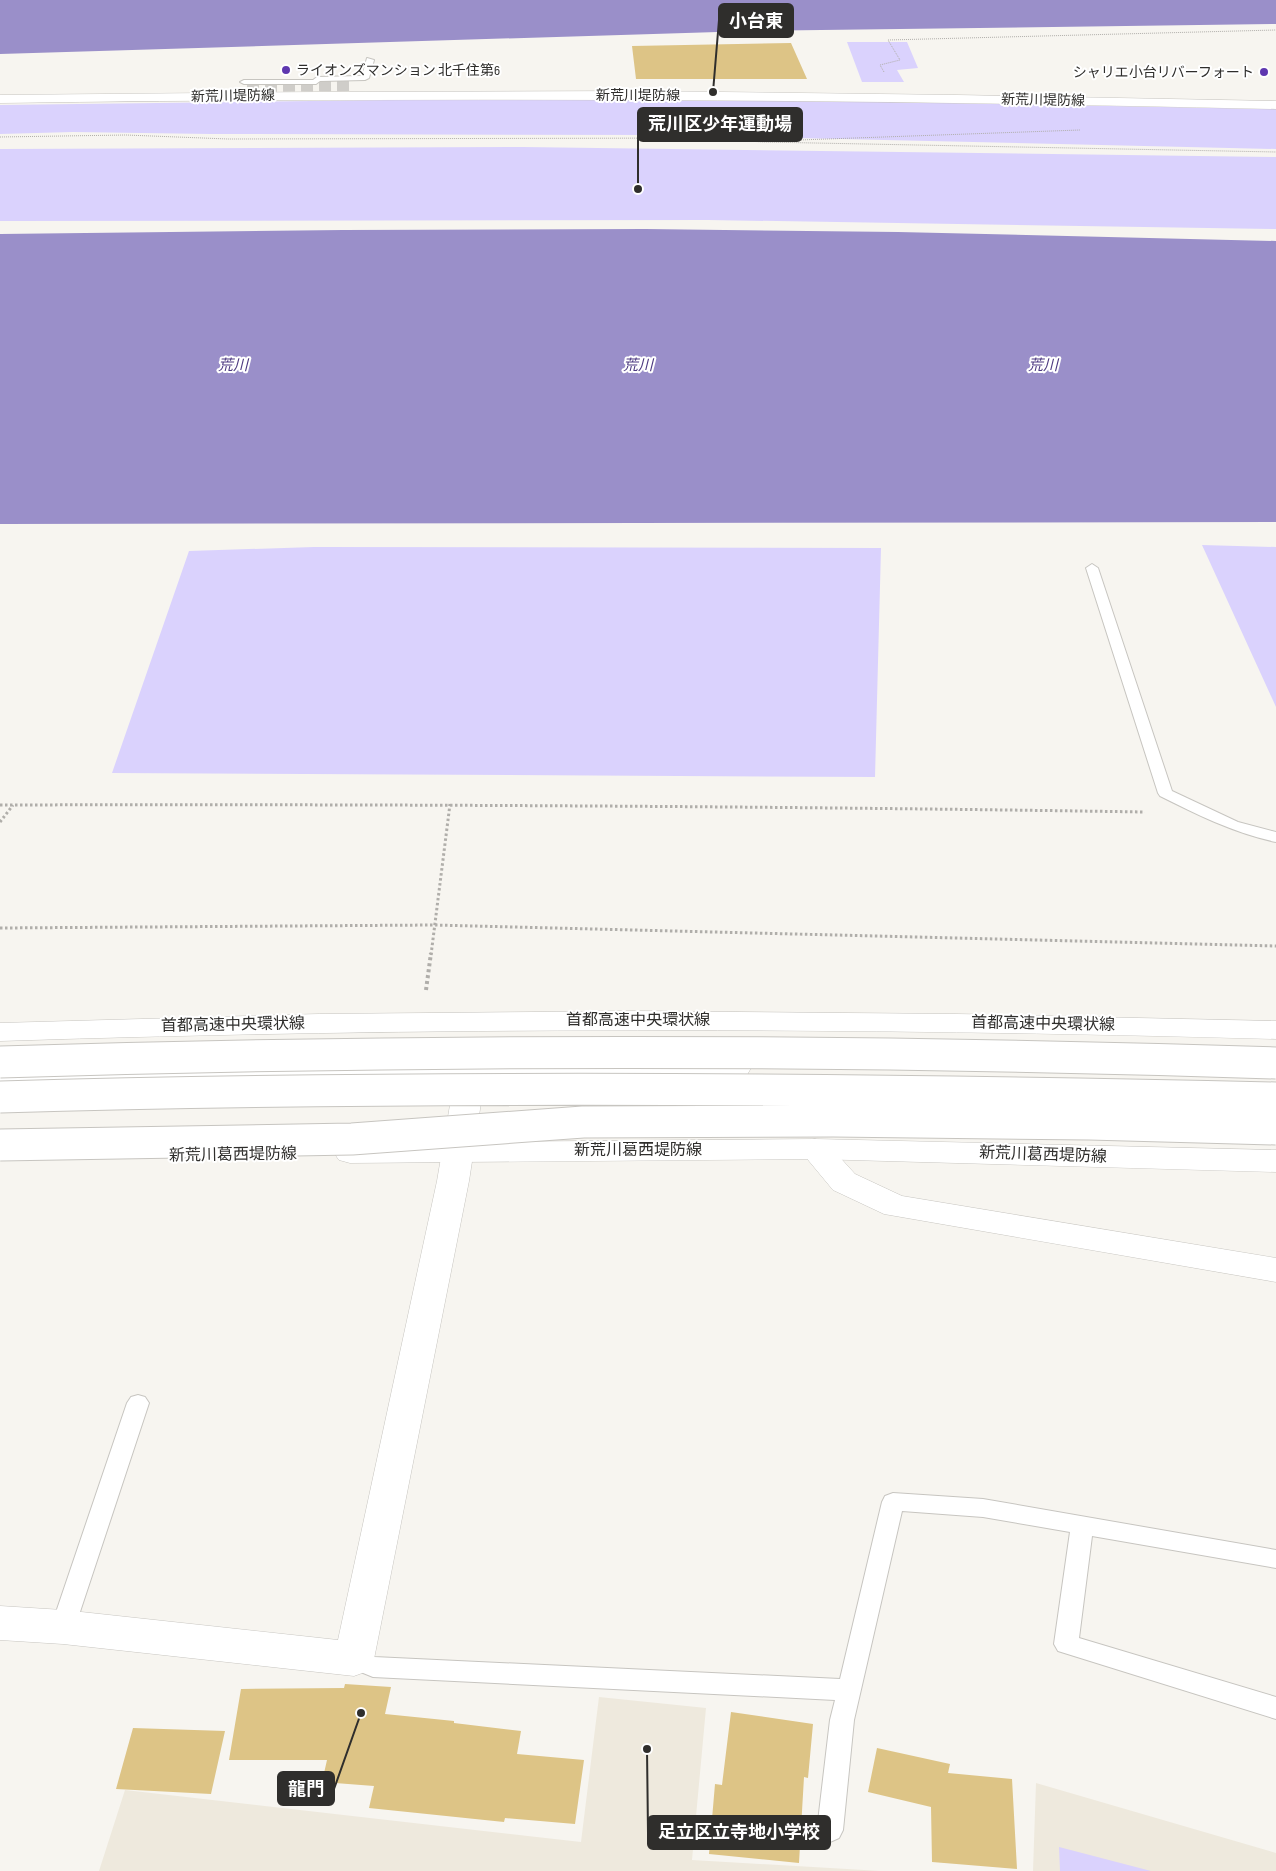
<svg xmlns="http://www.w3.org/2000/svg" width="1276" height="1871" font-family="'Sofia Sans Condensed','Noto Sans JP',sans-serif">
<style>
.built{fill:#eee9dd}
.green{fill:#dad2fd}
.water{fill:#9a8fc9}
.building{fill:#ddc486}
.lines{fill:none;stroke-linecap:round;stroke-linejoin:round}
.secondary-tunnel{stroke:#cfcdc9;stroke-width:12;stroke-dasharray:12 6;stroke-linecap:butt}
.service-casing{stroke:#c7c5c0;stroke-width:2}
.minor-casing{stroke:#c7c5c0;stroke-width:1}
.secondary-casing{stroke:#c7c5c0;stroke-width:1}
.motorway-casing{stroke:#c7c5c0;stroke-width:1}
.path-far2{stroke:#b0aeaa;stroke-width:1;stroke-dasharray:1 1;stroke-linecap:butt}
.path-far1{stroke:#b0aeaa;stroke-width:3;stroke-dasharray:2.5 2.5;stroke-linecap:butt}
.path{stroke:#b0aeaa;stroke-width:4;stroke-dasharray:3 3;stroke-linecap:butt}
.service{fill:#fff;fill-rule:evenodd}
.minor{fill:#fff;fill-rule:evenodd}
.secondary{fill:#fff;fill-rule:evenodd}
.motorway{fill:#fff;fill-rule:evenodd}
.motorway-bridge-casing{stroke:#c7c5c0;stroke-width:33;stroke-linecap:butt}
.motorway-bridge{stroke:#fff;stroke-width:31}
.poi-dot{fill:#5e37af;stroke:#fff;stroke-width:2}
.labels{text-anchor:middle;dominant-baseline:central;stroke-width:4;stroke-linejoin:round;paint-order:stroke}
.far-poi-label{font-size:14px;fill:#2f2e2c;stroke:#fff;text-anchor:start}
.far-street-label{font-size:14px;fill:#2f2e2c;stroke:#fff}
.far-water-label{font-size:15px;font-style:italic;fill:#4c3980;stroke:#fff}
.street-label{font-size:16px;fill:#2f2e2c;stroke:#fff}
.leader{fill:none;stroke:#2f2e2c;stroke-width:2}
.callout-dot{fill:#2f2e2c;stroke:#fff;stroke-width:2}
.callout{fill:#2f2e2c;stroke:#2f2e2c;stroke-width:2}
.callout-label{font-size:18px;text-anchor:middle;font-weight:bold;fill:#fff}
</style>
<rect width="100%" height="100%" fill="#f7f5f0"/>
<!-- built -->
<path class="built" d="M599,1697l107,11 -14,152 189,11h-782l26,-81 456,52z
M1036,1783l240,70v18h-243z"/>
<!-- green -->
<path class="green" d="M847,42h60l11,26 -21,2 7,12h-42z
M387,100h392l497,9v40l-611,-14 -454,-1 -138,-2 -73,2v-29z
M523,147l753,10v72l-568,-9 -708,1v-72z
M1202,545l74,2v160z
M314,547l567,1 -6,229 -763,-4 77,-222z
M1059,1847l92,24h-91z"/>
<!-- water -->
<path class="water" d="M0,0h1276v24l-526,7 -750,23z
M645,229l253,3 378,9v281l-1276,2v-290l343,-4z"/>
<!-- building -->
<path class="building" d="M791,43l16,36h-171l-4,-33z
M345,1684l46,3 -6,27 69,7v2l67,8 -4,23 67,6 -9,64 -70,-6 -1,4 -135,-14 5,-22 -52,-4 5,-22h-98l12,-71 103,-1z
M731,1712l82,12 -5,54 -4,-1 -5,86 -90,-9 6,-70 7,1z
M133,1728l92,3 -14,63 -95,-5z
M877,1748l73,16 -2,9 64,6 5,90 -85,-7 -1,-55 -63,-15z"/>
<g class="lines">
<!-- secondary-tunnel -->
<path class="secondary-tunnel" d="M247,86l108,-1"/>
<defs>
<path id="service" d="M367,58l7,2 -5,18 -4,2 -45,1 -4,3h-72l-4,-2 4,-2h69l4,-3 45,-1z
M1092,564l6,4 74,223 66,31 38,10v10c-42,-9 -78,-27 -116,-46l-2,-3 -72,-225z
M138,1395l7,2 4,6 -74,224 -4,7 -8,3 -8,-3 -4,-7 76,-224 4,-6z
M893,1493l90,6 293,51v18l-184,-32 -13,102 197,59v22l-218,-68 -4,-7 16,-112 -87,-15 -81,-6 -48,209 -11,110 -4,8 -9,4 -9,-4 -4,-8 13,-110 5,-20 -462,-23 -27,-11 -4,-7 4,-7 8,-3 20,8 466,22 42,-177 3,-6z"/>
<path id="minor" d="M471,1060l11,3 4,7 -17,111 -95,478 -6,12 -14,5 -291,-32 -63,-4v-34l63,4 275,30 99,-459 19,-111 4,-7z
M815,1139l11,3 29,32 47,22 374,62v24l-392,-68 -51,-24 -34,-41 5,-7z"/>
<path id="secondary" d="M638,91l319,4 319,6v8c-425,-10 -851,-12 -1276,-6v-8l319,-3z
M736,1059l11,2 4,7 -4,7 -11,2 -381,3 -355,9v-20l355,-9z
M815,1139l461,11v22l-461,-13 -465,4 -11,-3 -5,-7 5,-7 11,-3z"/>
<path id="motorway" d="M638,1011l319,3 319,7v18c-426,-12 -851,-12 -1276,2v-18l319,-9z"/>
</defs>
<!-- service casing -->
<use href="#service" class="service-casing"/>
<!-- minor casing -->
<use href="#minor" class="minor-casing"/>
<!-- secondary casing -->
<use href="#secondary" class="secondary-casing"/>
<!-- motorway casing -->
<use href="#motorway" class="motorway-casing"/>
<!-- path-far2 -->
<path class="path-far2" d="M884,72l-4,-7 20,-5 -12,-20 388,-10
M0,137l126,-2 102,4 476,-1 59,4 513,10
M704,138l1,-15
M799,140l281,-10"/>
<!-- path-far1 -->
<path class="path-far1" d="M0,805c382,-1 763,1 1145,7
M0,822l13,-17
M0,928l434,-3 842,21
M431,955l19,-151"/>
<!-- path -->
<path class="path" d="M426,990l5,-37"/>
<!-- service -->
<use href="#service" class="service"/>
<!-- minor -->
<use href="#minor" class="minor"/>
<!-- secondary -->
<use href="#secondary" class="secondary"/>
<!-- motorway -->
<use href="#motorway" class="motorway"/>
<defs>
<path id="motorway-bridge" d="M0,1062c426,-13 851,-13 1276,1
M0,1097c425,-12 851,-9 1276,1
M0,1145l352,-6 231,-17 250,-1 256,3 187,5"/>
</defs>
<!-- motorway-bridge casing -->
<use href="#motorway-bridge" class="motorway-bridge-casing"/>
<!-- motorway-bridge -->
<use href="#motorway-bridge" class="motorway-bridge"/>
</g>
<!-- markers -->
<g class="poi-dot">
<circle cx="286" cy="70" r="5"/>
<circle cx="1264" cy="72" r="5"/>
</g>
<g class="labels">
<!-- far-poi labels -->
<g class="far-poi-label">
<text x="296" y="70">ライオンズマンション 北千住第6</text>
<text x="1254" y="72" text-anchor="end">シャリエ小台リバーフォート</text>
</g>
<!-- far-street labels -->
<g class="far-street-label">
<text x="638" y="95">新荒川堤防線</text>
<text transform="translate(233 96) rotate(-1)">新荒川堤防線</text>
<text transform="translate(1043 100) rotate(1)">新荒川堤防線</text>
</g>
<!-- far-water labels -->
<g class="far-water-label">
<text x="233" y="365">荒川</text>
<text x="638" y="365">荒川</text>
<text x="1043" y="365">荒川</text>
</g>
<!-- street labels -->
<g class="street-label">
<text x="638" y="1020">首都高速中央環状線</text>
<text transform="translate(1043 1024) rotate(1)">首都高速中央環状線</text>
<text transform="translate(233 1025) rotate(-1)">首都高速中央環状線</text>
<text x="638" y="1150">新荒川葛西堤防線</text>
<text transform="translate(233 1155) rotate(-1)">新荒川葛西堤防線</text>
<text transform="translate(1043 1155) rotate(2)">新荒川葛西堤防線</text>
</g>
</g>
<!-- callouts -->
<path class="leader" d="M713 92L719 20M638 189L638 124M361 1713L334 1789M647 1749L648 1832"/>
<g class="callout-dot">
<circle cx="713" cy="92" r="5"/>
<circle cx="638" cy="189" r="5"/>
<circle cx="361" cy="1713" r="5"/>
<circle cx="647" cy="1749" r="5"/>
</g>
<g class="callout">
<rect x="719" y="4" width="74" height="33" rx="5"/>
<rect x="638" y="108" width="164" height="33" rx="5"/>
<rect x="278" y="1772" width="56" height="33" rx="5"/>
<rect x="648" y="1816" width="182" height="33" rx="5"/>
</g>
<g class="callout-label">
<text x="756" y="27">小台東</text>
<text x="720" y="130">荒川区少年運動場</text>
<text x="306" y="1795">龍門</text>
<text x="739" y="1838">足立区立寺地小学校</text>
</g>
</svg>
